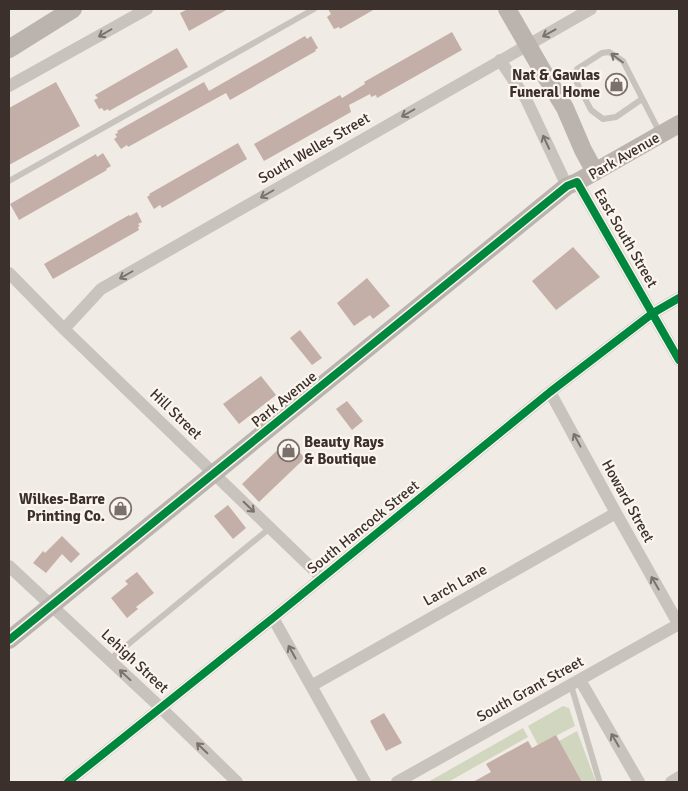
<svg xmlns="http://www.w3.org/2000/svg" width="688" height="791" font-family="Signika,sans-serif">
<style>
.green{fill:#d1d6bf}
.building{fill:#c3afa7}
.lines{fill:none;stroke-linecap:round;stroke-linejoin:round}
.lane{stroke:#c9c3be;stroke-width:6}
.street{stroke:#c9c3be;stroke-width:12}
.secondary{stroke:#bab3ae;stroke-width:18}
.secondary-bridge{stroke:#bab3ae;stroke-width:18}
.cycleway-casing{stroke:#fbf5ee;stroke-width:11}
.cycleway{stroke:#00873e;stroke-width:8}
.oneway{stroke:#7b726d}
.labels{text-anchor:middle;dominant-baseline:central;stroke-width:4.5;stroke-linejoin:round;paint-order:stroke}
.poi-label{font-size:15px;font-weight:bold;fill:#3b302b;stroke:#fbf5ee;text-anchor:end}
.street-label{font-size:15px;fill:#3b302b;stroke:#fbf5ee}
</style>
<rect width="100%" height="100%" fill="#f0ebe5"/>
<!-- green -->
<path class="green" d="M563,706l6,2 6,18 -37,19 -10,-19z
M523,728l5,9 -80,45h-20z
M577,731l19,51h-14l-23,-41z"/>
<!-- building -->
<path class="building" d="M188,9h40l-39,22 -9,-18z
M328,9h47l-35,20 -1,-2 -5,2 -7,-12 4,-3z
M452,32l10,18 -85,48 -1,-3 -5,2 -1,-3 -21,11 2,7 -87,49 -10,-17 86,-49 2,3 23,-14 -1,-2z
M305,36l2,3 4,-3 7,12 -3,2 1,1 -86,49 -4,-7 -98,54 -1,-2 -6,4 -7,-10 3,-2 -2,-3 3,-1 -1,-2 87,-49 5,9z
M177,48l11,19 -79,44 -1,-2 -4,2 -2,-3 -3,1 -5,-9 4,-2 -3,-3z
M56,82l24,44 -71,39v-57z
M238,143l9,16 -85,49 -2,-3 -6,4 -7,-12 3,-2 -1,-1z
M103,153l8,13 -5,3 1,1 -88,50 -9,-16 86,-50 1,3z
M137,212l5,10 -4,2 2,2 -2,1 1,3 -86,49 -9,-15 85,-49 1,1z
M573,247l27,30 -44,33 -24,-29z
M367,278l23,28 -17,13 -3,-4 -16,11 -17,-23z
M300,330l22,28 -10,7 -22,-27z
M261,376l15,19 -37,29 -16,-20z
M347,401l16,20 -11,9 -16,-21z
M288,440l17,18 -46,44 -17,-18z
M228,505l18,23 -13,11 -19,-23z
M62,536l18,18 -9,9 -9,-9 -16,19 -13,-10 10,-12 2,2z
M137,572l17,21 -18,14 2,2 -11,9 -16,-20 17,-14 -3,-3z
M384,713l18,30 -16,8 -16,-30z
M556,735l26,47h-109l18,-10 -5,-8 42,-23 4,7z"/>
<g class="lines">
<!-- lane -->
<path class="lane" d="M642,99l-26,18 -13,2 -12,-9 -17,-33 3,-8 25,-16 7,-1 14,9 37,72
M9,181l305,-172
M109,660l161,-132
M571,685l28,95"/>
<!-- street -->
<path class="street" d="M500,60l26,39 41,87
M9,86l138,-77
M577,182l102,178
M9,273l55,56 258,249
M64,329l37,-40 490,-280
M550,392l66,121 63,112
M9,566l152,142 76,74
M273,618l92,164
M580,680l59,102
M311,686l305,-173
M68,782l205,-164 277,-226 103,-79 26,-15
M397,782l282,-158
M671,782l8,-5"/>
<!-- secondary -->
<path class="secondary" d="M9,49l64,-40
M545,75l20,33 18,42 12,22
M9,640l558,-454 10,-4 102,-58"/>
<!-- secondary-bridge -->
<path class="secondary-bridge" d="M507,9l38,66"/>
<defs>
<path id="cycleway" d="M9,640l558,-454 10,-4 102,178
M68,782l205,-164 277,-226 103,-79 26,-15"/>
</defs>
<!-- cycleway casing -->
<use href="#cycleway" class="cycleway-casing"/>
<!-- cycleway -->
<use href="#cycleway" class="cycleway"/>
</g>
<!-- one-way arrows -->
<defs><path id="oneway-shaft" d="M-6 0H5M1.5-3L5.5 0L1.5 3" fill="none" stroke-width="1.6" stroke-linecap="round" stroke-linejoin="round" transform="scale(1.25)"/></defs>
<g class="oneway">
<use href="#oneway-shaft" transform="translate(105 33) rotate(150)"/>
<use href="#oneway-shaft" transform="translate(549 33) rotate(151)"/>
<use href="#oneway-shaft" transform="translate(617 58) rotate(-143)"/>
<use href="#oneway-shaft" transform="translate(408 113) rotate(150)"/>
<use href="#oneway-shaft" transform="translate(546 142) rotate(-115)"/>
<use href="#oneway-shaft" transform="translate(267 194) rotate(150)"/>
<use href="#oneway-shaft" transform="translate(126 275) rotate(150)"/>
<use href="#oneway-shaft" transform="translate(577 440) rotate(-118)"/>
<use href="#oneway-shaft" transform="translate(249 507) rotate(44)"/>
<use href="#oneway-shaft" transform="translate(655 583) rotate(-120)"/>
<use href="#oneway-shaft" transform="translate(292 652) rotate(-119)"/>
<use href="#oneway-shaft" transform="translate(125 675) rotate(-137)"/>
<use href="#oneway-shaft" transform="translate(615 740) rotate(-120)"/>
<use href="#oneway-shaft" transform="translate(202 748) rotate(-136)"/>
</g>
<!-- icons -->
<defs>
<symbol id="shop-ring" viewBox="-11 -11 22 22"><circle r="9.5" fill="#fbf5ee" stroke="#7a716c" stroke-width="1.5"/><path d="M-5-2.5h2.3a2.7 3.5 0 0 1 5.4 0H5L5.5 6h-11ZM-1.5-2.5h3a1.5 2.3 0 0 0-3 0Z" fill="#7a716c"/></symbol>
</defs>
<g fill-rule="evenodd">
<use href="#shop-ring" x="604" y="72" width="25" height="25"/>
<use href="#shop-ring" x="276" y="438" width="25" height="25"/>
<use href="#shop-ring" x="108" y="496" width="25" height="25"/>
</g>
<g class="labels">
<!-- poi labels -->
<g class="poi-label">
<text x="600" y="75">Nat &amp; Gawlas<tspan x="600" dy="17">Funeral Home</tspan></text>
<text x="304" y="442" text-anchor="start">Beauty Rays<tspan x="304" dy="17">&amp; Boutique</tspan></text>
<text x="105" y="499">Wilkes-Barre<tspan x="105" dy="17">Printing Co.</tspan></text>
</g>
<!-- street labels -->
<g class="street-label">
<text transform="translate(314 148) rotate(-30)">South Welles Street</text>
<text transform="translate(624 156) rotate(-30)">Park Avenue</text>
<text transform="translate(626 238) rotate(60)">East South Street</text>
<text transform="translate(284 399) rotate(-39)">Park Avenue</text>
<text transform="translate(176 414) rotate(44)">Hill Street</text>
<text transform="translate(628 501) rotate(61)">Howard Street</text>
<text transform="translate(363 527) rotate(-39)">South Hancock Street</text>
<text transform="translate(455 585) rotate(-29)">Larch Lane</text>
<text transform="translate(135 661) rotate(43)">Lehigh Street</text>
<text transform="translate(530 689) rotate(-29)">South Grant Street</text>
</g>
</g>
<!-- border -->
<rect width="688" height="791" fill="none" stroke="#3b302b" stroke-width="20"/>
</svg>
